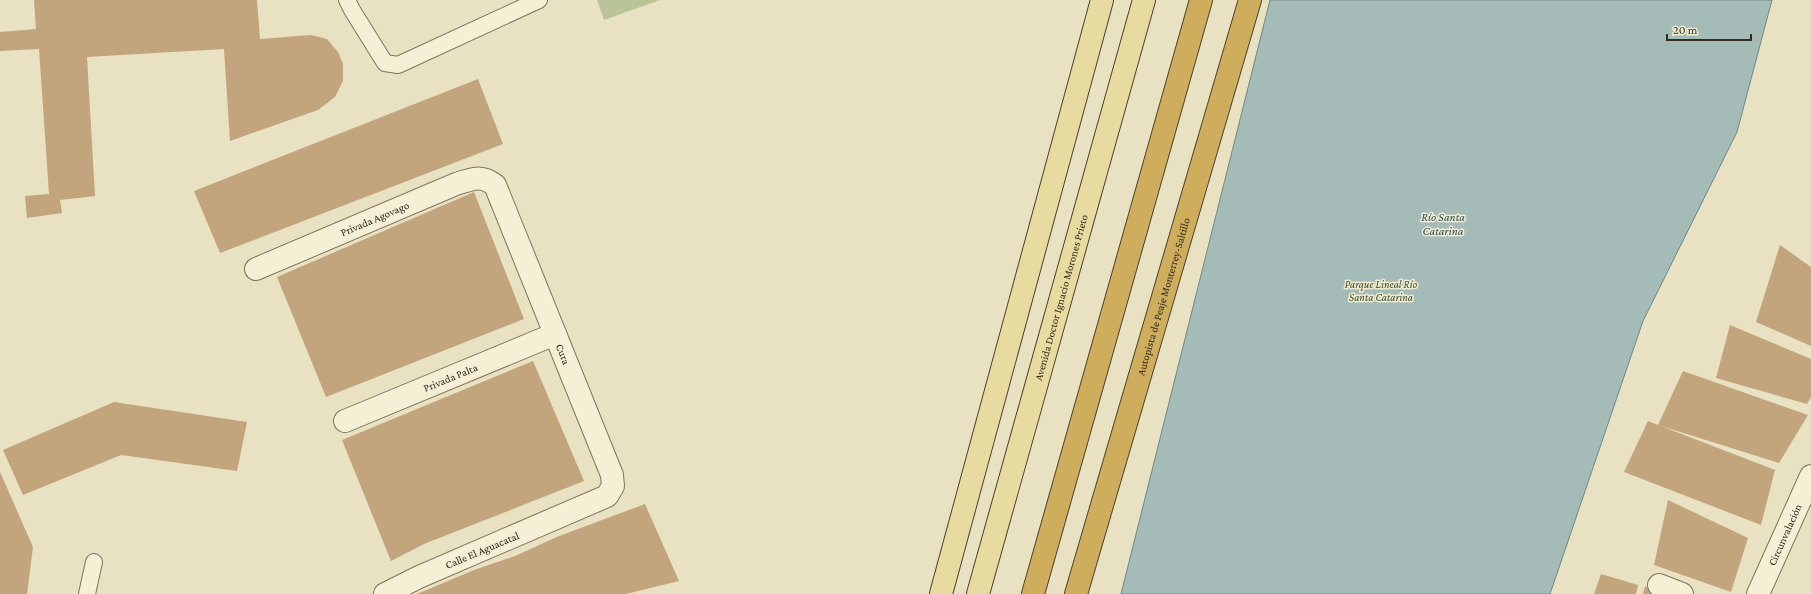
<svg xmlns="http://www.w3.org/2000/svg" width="1811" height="594" font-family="'Crimson Pro',serif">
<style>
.green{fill:#b9c598}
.water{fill:#a5bbb8;stroke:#6d8885}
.building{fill:#c2a47d}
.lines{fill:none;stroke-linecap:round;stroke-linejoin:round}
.service-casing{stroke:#80745c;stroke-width:18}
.minor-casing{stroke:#80745c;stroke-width:24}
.primary-casing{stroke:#4e4230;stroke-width:24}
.motorway-casing{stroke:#4e4230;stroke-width:24}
.service{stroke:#f4efd5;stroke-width:16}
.minor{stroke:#f4efd5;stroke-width:22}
.primary{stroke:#e7db9f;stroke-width:22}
.motorway{stroke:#cead5d;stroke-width:22}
.labels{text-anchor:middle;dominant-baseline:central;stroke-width:3;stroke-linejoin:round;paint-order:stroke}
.street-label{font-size:11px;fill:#322a1e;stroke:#f0ecd2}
.park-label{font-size:11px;font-style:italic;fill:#3d4c27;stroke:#f0ecd2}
.water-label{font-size:12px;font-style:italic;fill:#2f4d50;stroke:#f0ecd2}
</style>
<rect width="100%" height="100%" fill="#e8e2c3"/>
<!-- green -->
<path class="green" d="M597,0h63l-56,20z"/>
<!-- water -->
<path class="water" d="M1270,0h502l-35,132 -94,189 -93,273h-429z"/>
<!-- building -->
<path class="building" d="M34,0h223l3,39 51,-4 16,4 11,13 5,12v17l-8,16 -17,13 -88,31 -6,-92 -137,8 8,139 -35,4 2,13 -35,5 -2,-22 24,-2 -10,-145 -39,2v-19l36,-3z
M478,79l25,65 -283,109 -26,-62z
M474,192l50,127 -198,78 -49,-120z
M1780,245l31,22v79l-55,-24z
M1730,325l81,34v38l-4,7 -91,-26z
M533,361l51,120 -160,63 -33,17 -49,-121z
M1683,371l125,44 -29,48 -121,-38z
M114,402l133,20 -10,49 -116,-16 -98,40 -20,-45z
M1648,421l127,49 -14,55 -137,-53z
M0,472l33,75 -6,47h-27z
M1668,500l80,38 -17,54 -77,-27z
M645,504l34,77 -53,13h-209l57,-24 41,-14 44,-20z
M1601,574l37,11 -2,9h-42z
M1645,586l10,8h-12z"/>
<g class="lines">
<defs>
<path id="service" d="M347,0l5,10 33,53 13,2 141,-65
M87,594l7,-32"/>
<g id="minor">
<path id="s1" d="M256,269l200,-85c17,-5 24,-10 39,1l117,290 1,11 -6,10 -188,81 -34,17"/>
<path id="s2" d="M345,421l210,-87"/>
<path d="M1659,585l23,9"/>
<path id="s3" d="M1758,594l53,-118"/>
</g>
<g id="primary">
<path d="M941,594l161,-594"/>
<path id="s4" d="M978,594l166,-594"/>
</g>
<g id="motorway">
<path d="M1033,594l168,-594"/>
<path id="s5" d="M1076,594l174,-594"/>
</g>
</defs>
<!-- service casing -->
<use href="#service" class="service-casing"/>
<!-- minor casing -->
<use href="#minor" class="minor-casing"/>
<!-- primary casing -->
<use href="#primary" class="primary-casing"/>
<!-- motorway casing -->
<use href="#motorway" class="motorway-casing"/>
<!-- service -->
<use href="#service" class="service"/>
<!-- minor -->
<use href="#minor" class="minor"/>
<!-- primary -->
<use href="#primary" class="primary"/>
<!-- motorway -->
<use href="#motorway" class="motorway"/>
</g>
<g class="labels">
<!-- street labels -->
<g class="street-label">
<text stroke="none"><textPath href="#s1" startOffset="129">Privada Agovago</textPath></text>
<text stroke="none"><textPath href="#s4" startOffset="308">Avenida Doctor Ignacio Morones Prieto</textPath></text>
<text stroke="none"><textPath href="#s5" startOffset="310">Autopista de Peaje Monterrey-Saltillo</textPath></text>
<text stroke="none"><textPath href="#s1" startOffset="441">Cura</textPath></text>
<text stroke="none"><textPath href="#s2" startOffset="114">Privada Palta</textPath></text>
<text stroke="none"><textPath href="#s3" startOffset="65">Circunvalación</textPath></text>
<text transform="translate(482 550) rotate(-23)">Calle El Aguacatal</text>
</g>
<!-- park labels -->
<g class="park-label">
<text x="1381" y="284">Parque Lineal Río<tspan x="1381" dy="13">Santa Catarina</tspan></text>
</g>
<!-- water labels -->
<g class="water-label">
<text x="1443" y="217">Río Santa<tspan x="1443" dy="14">Catarina</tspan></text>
</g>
</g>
<!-- scale -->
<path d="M1667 34v6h84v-6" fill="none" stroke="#322a1e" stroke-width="2"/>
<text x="1673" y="34" font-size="12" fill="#322a1e" stroke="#f0ecd2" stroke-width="3" paint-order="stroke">20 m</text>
</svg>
